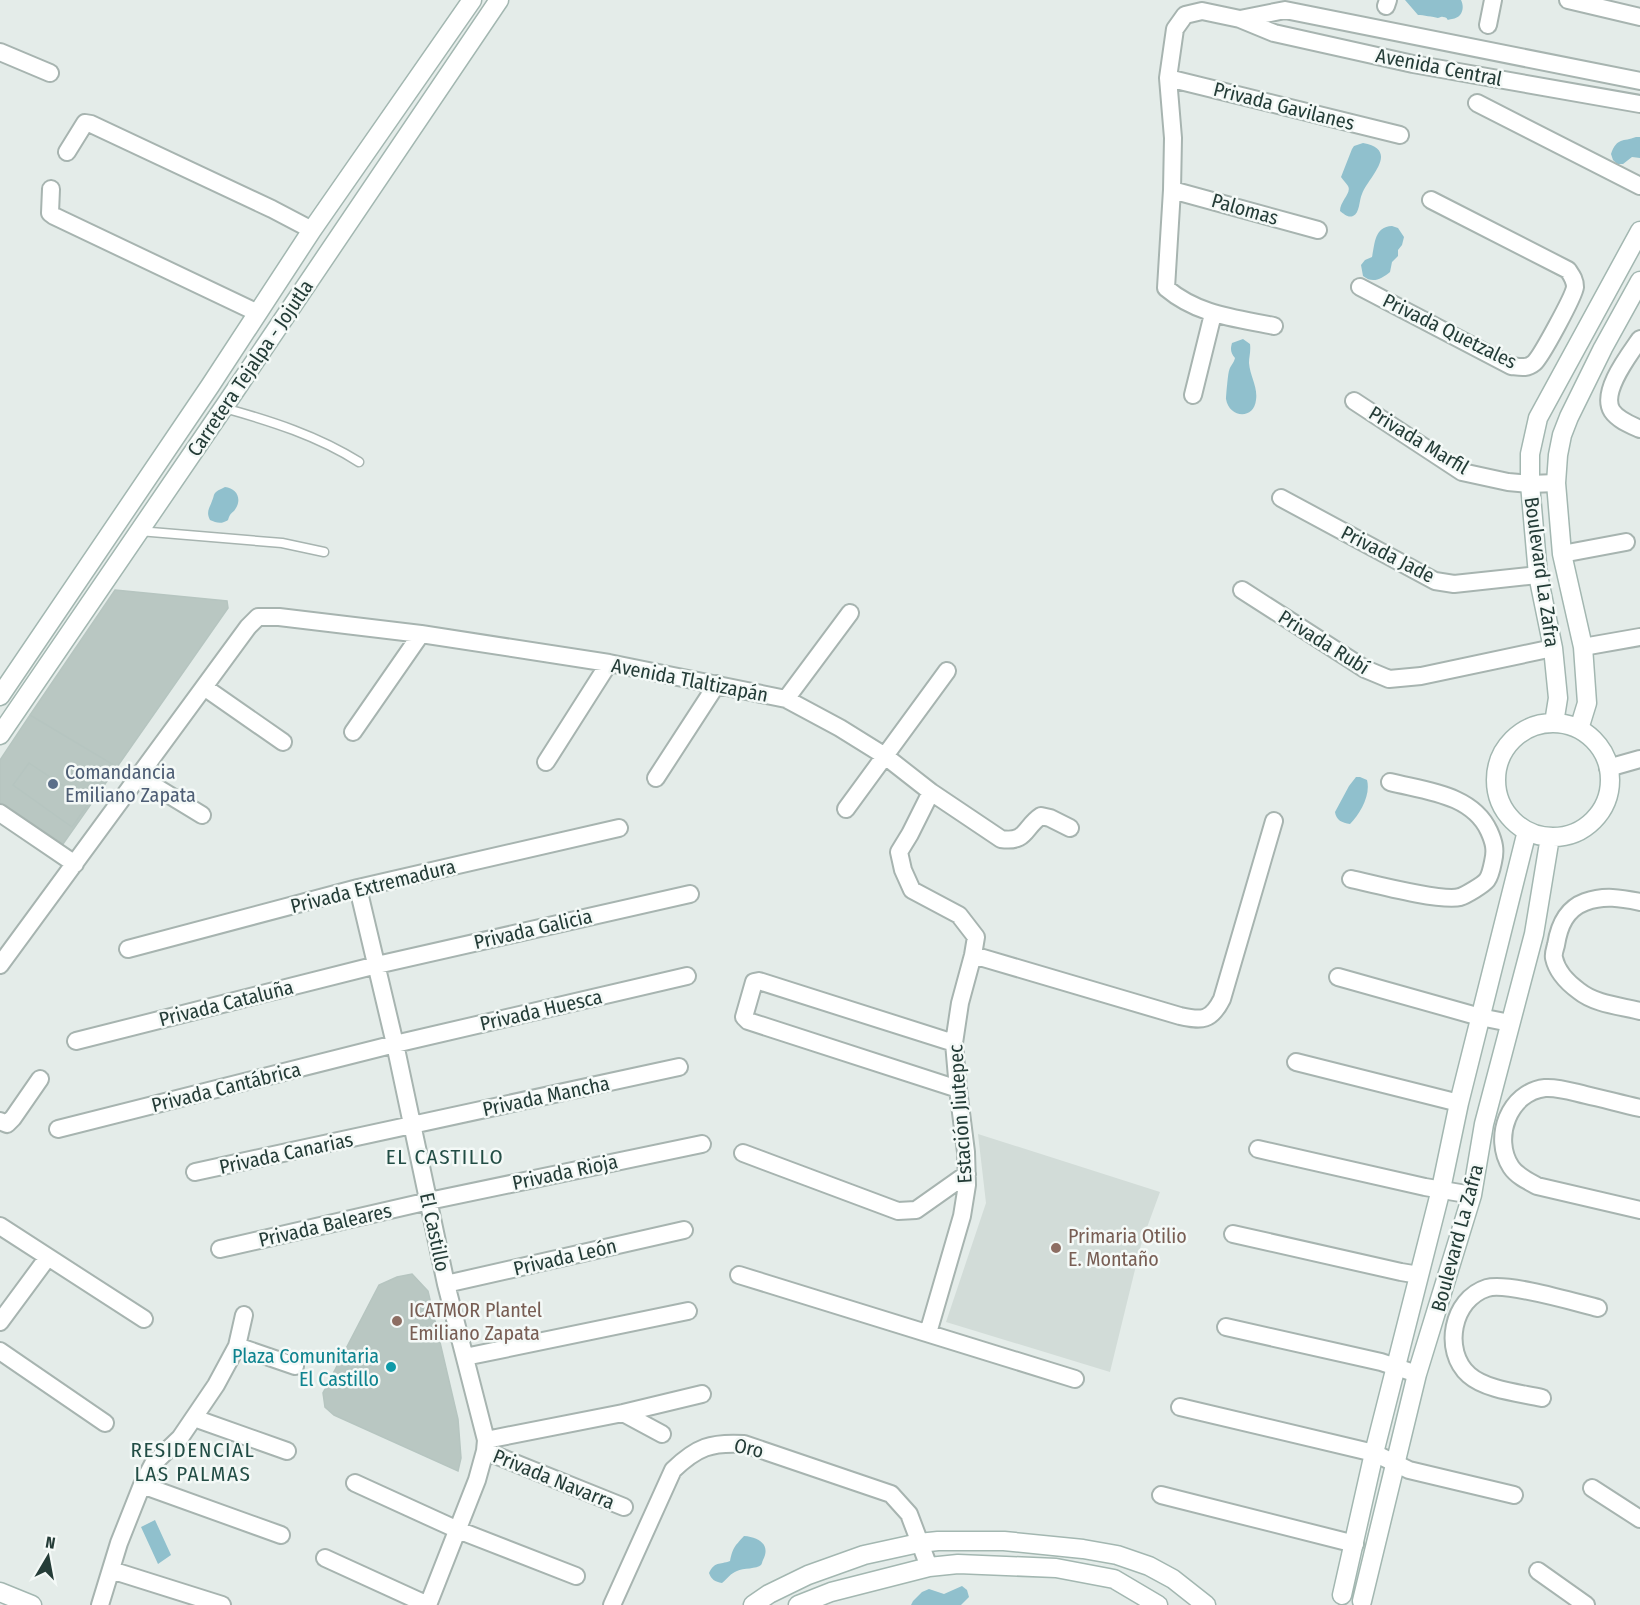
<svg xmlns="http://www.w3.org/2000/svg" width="1640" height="1605" font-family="'Fira Sans Condensed',sans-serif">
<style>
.built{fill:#d2dcd8}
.water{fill:#90c0cd}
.building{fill:#b9c7c2;stroke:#b6c5c0;stroke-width:1.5}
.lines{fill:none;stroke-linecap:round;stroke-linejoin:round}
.lane-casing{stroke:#a7b4b0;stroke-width:11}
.street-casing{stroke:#a7b4b0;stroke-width:20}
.secondary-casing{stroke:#a3b7b1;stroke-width:21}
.lane{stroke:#fff;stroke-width:8}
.street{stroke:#fff;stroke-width:16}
.secondary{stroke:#fff;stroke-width:18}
.service-dot{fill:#5c6f8a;stroke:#f4f9f7;stroke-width:2}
.education-dot{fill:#8d6e63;stroke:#f4f9f7;stroke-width:2}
.culture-dot{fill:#0f9aa8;stroke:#f4f9f7;stroke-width:2}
.labels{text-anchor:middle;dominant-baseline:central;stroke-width:5;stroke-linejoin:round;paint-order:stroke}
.street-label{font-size:20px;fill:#243c37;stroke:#f4f9f7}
.service-label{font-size:20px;fill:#4e5e75;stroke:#f4f9f7;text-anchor:start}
.education-label{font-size:20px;fill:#785e54;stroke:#f4f9f7;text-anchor:start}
.culture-label{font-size:20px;fill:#0d838f;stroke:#f4f9f7;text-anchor:end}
.neighbourhood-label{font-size:21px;letter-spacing:1.5px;fill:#224d45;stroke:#f4f9f7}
</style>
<rect width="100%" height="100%" fill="#e4ece9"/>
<!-- built -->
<path class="built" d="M978,1134l182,58 -18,49 -32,131 -164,-50 40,-119z"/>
<!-- water -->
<path class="water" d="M1405,0h56c4,8 1,18 -9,19 -9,2 -1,-1 -9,-2 -2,-1 -4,1 -5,1 -5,-1 -15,-3 -20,-3z
M1636,137h4v21l-8,-1 -9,7h-6l-4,-4 -2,-6c6,-17 12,-12 25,-17z
M1363,143c38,7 5,35 -1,51 -3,6 -2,19 -9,22 -5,2 -9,-2 -13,-5 0,-10 12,-18 8,-25 -2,-3 -5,-6 -7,-9l11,-28 2,-3z
M1392,226l6,2 6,9 -2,8 -4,5v6l-6,6 -2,10c-9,7 -17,12 -27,4l-2,-11 4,-5 7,-3c3,-13 2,-30 20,-31z
M1243,339l7,5c1,7 -1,13 -1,19 1,13 9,24 7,37 -2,20 -27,18 -30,-1 0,-3 2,-26 3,-28 1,-5 5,-8 6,-13 -4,-5 -5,-8 -3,-15z
M225,487c11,1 17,11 11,21 -3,5 -3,3 -6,7 -3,5 0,5 -6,7 -5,2 -9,0 -14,-2 -4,-8 -1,-11 2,-19 2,-4 1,-6 4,-9 2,-2 7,-4 9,-5z
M1356,777h4l7,3c4,15 -7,34 -17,44 -8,-1 -14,-4 -15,-12l14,-26z
M155,1520l16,35 -13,9 -17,-37z
M744,1536c15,1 27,9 19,24 -1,2 -1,4 -2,5 -4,4 -18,3 -24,6 -6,2 -10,8 -15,12 -7,-1 -11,-4 -13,-10 6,-12 10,-8 21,-12 3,-14 5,-15 14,-25z
M962,1586l5,4 2,7 -8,8h-50l2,-4 9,-9 7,-3 15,5z"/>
<!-- building -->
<path class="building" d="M115,590l112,11 1,7 -111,159 -87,-52z
M30,715l87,52 -54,77 -63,-42v-42z
M29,763l60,40 -17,24 -59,-42z
M412,1274l16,17 30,128 3,39 -3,13 -124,-56 -9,-8 -2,-14 56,-108 18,-8z"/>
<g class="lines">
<defs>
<path id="lane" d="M224,408c47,13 94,28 135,54
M139,531l143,12 42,9"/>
<path id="street" d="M1568,0l72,17
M1386,6l2,-6
M1240,19l45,-9 355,71
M1488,25l5,-25
M0,52l50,21
M1168,78l232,57
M1477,103l163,83
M67,152l18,-29 6,1 181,85 40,21
M51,189l-1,24 4,3 204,97
M1172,190l146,40
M1360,287l151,79c9,1 16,3 23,-3 7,-6 40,-67 41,-76 0,-7 -3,-11 -7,-17l-137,-70
M1274,326c-39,-8 -76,-11 -108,-38l6,-98 1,-52 -5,-60 7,-49 10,-14 17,-4 38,8 34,14 139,31 227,40
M1640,339c-11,16 -40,53 -28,72 6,9 19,14 28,18
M1193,395l20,-81
M1354,401l108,71 46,10 22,2 26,-1
M1281,498l154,83 19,3 84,-9
M1562,554l64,-12
M1242,590l123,79 24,10 32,-3 132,-28
M1583,647l57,-10
M204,687l79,55
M786,699l64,-86
M353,732l68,-98
M546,762l63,-99
M1608,768l32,-9
M138,776l64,39
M656,778l61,-94
M846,809l101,-138
M0,813l75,51
M1351,879c22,5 91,23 109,18 6,-2 23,-12 27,-17 3,-4 5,-13 6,-18 3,-12 1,-20 -4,-31 -17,-37 -64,-40 -99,-49
M1640,902c-19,-4 -36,-7 -55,0 -19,7 -26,24 -29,43 -1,4 -3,9 -2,13 3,14 14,25 25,33 16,13 41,15 61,20
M128,949l230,-61 261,-60
M973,955l207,61c22,5 31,5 42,-17l52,-178
M0,965l248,-338 10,-10h21l142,17 188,29 177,36 54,29 45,28 46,36 70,47c26,4 23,-12 40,-23l9,2 20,10
M1338,977l142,40 30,6
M76,1041l301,-76 313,-71
M954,1043l-195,-62 -5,1 -10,35 4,4 210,68
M1296,1062l163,41
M1640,1108c-18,-4 -36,-9 -54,-13 -13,-3 -27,-8 -41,-7 -36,4 -53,50 -34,79 6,9 17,14 26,19l103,24
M0,1121l7,3 6,-6 27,-39
M58,1129l337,-85 292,-68
M1258,1149l167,38 47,8
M743,1153l155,58 18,-1 51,-36
M195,1172l484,-105
M0,1226l144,93
M1233,1234l168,38 18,3
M220,1249l209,-48 273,-57
M739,1275l336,104
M446,1284l238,-54
M0,1322l48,-65
M1226,1327l155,35 36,12
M928,1333l34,-117 5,-31 -1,-33 -8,-63 -4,-46 6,-40 13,-48 3,-18 -17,-22 -47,-25 -9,-20 -4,-18 11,-18 21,-42
M237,1346l58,20
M0,1351l105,72
M465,1357l223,-46
M1542,1398c-22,-5 -56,-8 -73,-23 -27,-24 -17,-76 18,-87 20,-6 87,14 111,20
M1180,1407l194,46 35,17 105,25
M623,1413l39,21
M194,1418l93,33
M486,1440l137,-27 79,-19
M485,1451l139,56
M355,1483l103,47 118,46
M142,1485l139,50
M1592,1488l48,31
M1161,1495l194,49
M325,1558l103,47 49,-125 8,-29 1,-11 -40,-156 -51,-240 -37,-156
M111,1570l111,35
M1538,1571l48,34
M100,1605l19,-62 23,-58 11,-21 27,-26 36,-53 21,-39 7,-31
M612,1605l61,-135c24,-23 38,-28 71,-26l147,50 18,20 20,53"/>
<path id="secondary" d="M0,696l210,-310 102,-156 160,-230
M1496 780a57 57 0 1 1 114 0a57 57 0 1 1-114 0Z
M1554,723l4,-25 -5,-50 -15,-73 -8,-91v-30l8,-36 102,-187
M1579,729l8,-26 -4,-56 -21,-93 -6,-71 2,-28 4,-20 7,-18 34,-69 37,-67
M0,735l224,-328 275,-407
M0,1592l32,13
M1342,1595l32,-142 67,-264 18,-86 68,-272
M1362,1601l55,-227 55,-179 12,-71 50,-190 16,-97
M753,1605l16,-11 39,-19 56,-20 55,-12 19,-2h66l79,8 34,6 32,11 24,13 33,26
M798,1605l33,-13 98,-25 29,-3 98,4 58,11 44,26"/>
</defs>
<!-- lane casing -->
<use href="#lane" class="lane-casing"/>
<!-- street casing -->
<use href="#street" class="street-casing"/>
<!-- secondary casing -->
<use href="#secondary" class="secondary-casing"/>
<!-- lane -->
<use href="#lane" class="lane"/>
<!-- street -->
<use href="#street" class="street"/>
<!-- secondary -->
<use href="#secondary" class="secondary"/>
</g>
<!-- markers -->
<circle class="service-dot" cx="53" cy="784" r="6"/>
<g class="education-dot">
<circle cx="1056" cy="1248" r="6"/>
<circle cx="397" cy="1321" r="6"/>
</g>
<circle class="culture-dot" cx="391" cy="1367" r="6"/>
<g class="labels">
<!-- street labels -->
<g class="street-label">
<text transform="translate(1439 67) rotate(11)">Avenida Central</text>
<text transform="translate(1284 106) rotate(14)">Privada Gavilanes</text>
<text transform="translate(1245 209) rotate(16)">Palomas</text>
<text transform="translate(1450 331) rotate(26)">Privada Quetzales</text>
<text transform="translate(250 368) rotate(-56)">Carretera Tejalpa - Jojutla</text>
<text transform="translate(1419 440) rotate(31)">Privada Marfil</text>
<text transform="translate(1388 554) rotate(27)">Privada Jade</text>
<text transform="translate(1542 572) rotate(82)">Boulevard La Zafra</text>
<text transform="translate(1324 642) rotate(32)">Privada Rubí</text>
<text transform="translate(690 680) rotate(11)">Avenida Tlaltizapán</text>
<text transform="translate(373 886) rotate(-14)">Privada Extremadura</text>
<text transform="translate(533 929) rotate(-13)">Privada Galicia</text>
<text transform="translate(226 1003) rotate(-14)">Privada Cataluña</text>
<text transform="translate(541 1010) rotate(-13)">Privada Huesca</text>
<text transform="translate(226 1087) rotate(-14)">Privada Cantábrica</text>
<text transform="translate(546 1096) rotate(-12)">Privada Mancha</text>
<text transform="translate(960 1114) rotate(-94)">Estación Jiutepec</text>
<text transform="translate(286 1153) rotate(-12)">Privada Canarias</text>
<text transform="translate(565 1172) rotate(-12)">Privada Rioja</text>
<text transform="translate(325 1225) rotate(-13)">Privada Baleares</text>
<text transform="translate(435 1232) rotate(78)">El Castillo</text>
<text transform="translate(1457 1238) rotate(-75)">Boulevard La Zafra</text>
<text transform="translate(565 1257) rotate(-13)">Privada León</text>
<text transform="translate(749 1448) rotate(13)">Oro</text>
<text transform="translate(554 1479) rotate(22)">Privada Navarra</text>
</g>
<!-- service labels -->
<g class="service-label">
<text x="65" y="772">Comandancia<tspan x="65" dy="23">Emiliano Zapata</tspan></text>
</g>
<!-- education labels -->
<g class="education-label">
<text x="1068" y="1236">Primaria Otilio<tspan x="1068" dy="23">E. Montaño</tspan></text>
<text x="409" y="1310">ICATMOR Plantel<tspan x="409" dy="23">Emiliano Zapata</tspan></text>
</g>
<!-- culture labels -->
<g class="culture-label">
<text x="379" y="1356">Plaza Comunitaria<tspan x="379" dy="23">El Castillo</tspan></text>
</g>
<!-- neighbourhood labels -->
<g class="neighbourhood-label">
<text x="445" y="1157">EL CASTILLO</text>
<text x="193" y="1450">RESIDENCIAL<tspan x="193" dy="24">LAS PALMAS</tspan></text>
</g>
</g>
<!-- north arrow -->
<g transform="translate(48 1557) rotate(10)" stroke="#f4f9f7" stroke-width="4.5" paint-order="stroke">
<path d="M0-4.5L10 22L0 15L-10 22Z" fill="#243c37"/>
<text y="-9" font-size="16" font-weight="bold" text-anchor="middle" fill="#243c37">N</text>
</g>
</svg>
